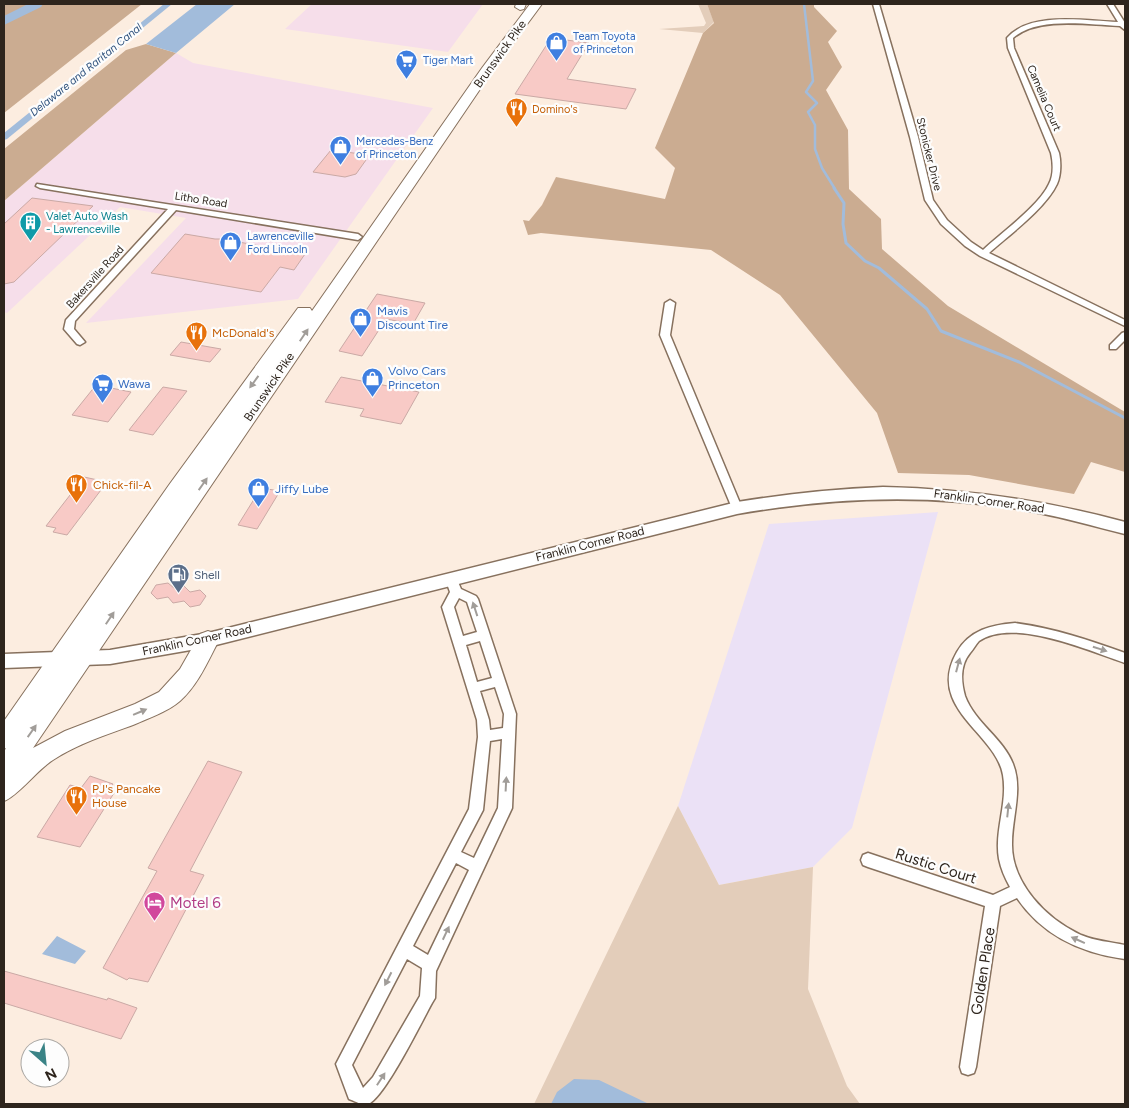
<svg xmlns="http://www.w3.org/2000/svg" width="1129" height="1108" font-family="Figtree,sans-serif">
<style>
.commercial{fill:#ebe1f6}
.industrial{fill:#f6deea}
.green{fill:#e3cdba}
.forest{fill:#cbac91}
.water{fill:#a2bcdb}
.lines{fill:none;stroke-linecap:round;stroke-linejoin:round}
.stream-far1{stroke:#a2bcdb;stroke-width:2.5}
.stream{stroke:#a2bcdb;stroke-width:3}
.canal{fill:#a2bcdb;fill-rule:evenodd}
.river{fill:#a2bcdb;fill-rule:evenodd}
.building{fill:#f8cac6;stroke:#caa9a5}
.street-casing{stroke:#87715e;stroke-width:3}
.secondary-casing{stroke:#87715e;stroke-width:3}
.primary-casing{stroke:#87715e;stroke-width:2}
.highway-casing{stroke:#87715e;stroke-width:2}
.street{fill:#fff;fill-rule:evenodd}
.secondary{fill:#fff;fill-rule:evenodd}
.primary{fill:#fff;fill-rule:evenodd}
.highway{fill:#fff;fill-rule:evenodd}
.oneway{fill:#a19d99}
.labels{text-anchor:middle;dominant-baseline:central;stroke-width:4.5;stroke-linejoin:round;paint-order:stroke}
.far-shop-label{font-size:11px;fill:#366cbe;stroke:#fdfdfd;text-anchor:start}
.far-water-label{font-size:11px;font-style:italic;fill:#2f527d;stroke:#fdfdfd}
.far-street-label{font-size:11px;fill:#2e251d;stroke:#fdfdfd}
.far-food-label{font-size:11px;fill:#c56008;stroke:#fdfdfd;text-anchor:start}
.far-culture-label{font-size:11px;fill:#0d838f;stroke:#fdfdfd;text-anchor:start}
.street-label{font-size:12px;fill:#2e251d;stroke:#fdfdfd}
.shop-label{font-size:12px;fill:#366cbe;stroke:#fdfdfd;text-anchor:start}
.food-label{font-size:12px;fill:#c56008;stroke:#fdfdfd;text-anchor:start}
.service-label{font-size:12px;fill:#4e5e75;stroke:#fdfdfd;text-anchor:start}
.near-street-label{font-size:15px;fill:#2e251d;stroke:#fdfdfd}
.near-hotel-label{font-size:15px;fill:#b23c85;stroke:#fdfdfd;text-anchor:start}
</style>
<rect width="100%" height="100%" fill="#fcede0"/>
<!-- commercial -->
<path class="commercial" d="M938,512l-86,316 -39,39 -94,18 -41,-79 91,-282z"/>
<!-- industrial -->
<path class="industrial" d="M312,4h171l-35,48 -163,-23z
M176,53l17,10 240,45 -135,191 -212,24 100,-105 -66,-11 -113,106 -3,-1v-111z"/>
<!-- green -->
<path class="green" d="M698,4h9l7,18 -11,11 -44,-4 45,-3 2,-3z
M678,806l41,79 94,-18 -5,122 39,97 13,18h-326z"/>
<!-- forest -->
<path class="forest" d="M4,4h138l-138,109z
M707,4h107v3l23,24 -9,11 14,25 -16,23 22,40 1,59 32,30 1,30 66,57 177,106v60l-34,-10 -17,32 -105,-19 -71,-2 -21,-60 -97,-118 -69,-45 -170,-17 -13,2 -5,-15 6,1 13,-16 14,-28 109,22 10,-31 -20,-20 48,-115 11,-10z
M146,44l30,9 -172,148v-52l122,-99z"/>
<!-- water -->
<path class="water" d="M197,4h38l-59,49 -30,-9z
M57,936l29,15 -11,13 -33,-10z
M574,1079l25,1 50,24h-98l6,-12z"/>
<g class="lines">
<!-- stream-far1 -->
<path class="stream-far1" d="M804,4l9,77 -7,11 11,11 -9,9 7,13v24l7,19 13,21"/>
<!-- stream -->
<path class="stream" d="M834,188l10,15 -1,21 3,19 19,18 14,7 48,41 14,22 78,31 106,56"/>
<!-- canal -->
<path class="canal" d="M164,4h8l-165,135 -3,1v-7z"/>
<!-- river -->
<path class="river" d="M28,4h15l-2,3 -37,18v-9z"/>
</g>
<!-- building -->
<path class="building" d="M551,38l38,5 -22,36 69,10 -10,20 -111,-15z
M331,150l30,4 5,6 -10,14 -11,3 -32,-5z
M32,198l61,8 -79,76 -10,2v-60z
M185,234l30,5h7l83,15 -11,16 -14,-3 -19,25 -110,-19z
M377,294l48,9 -12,21 -27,-5 -24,37 -23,-5z
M181,342l40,7 -11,13 -40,-7z
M341,377l78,15 -18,32 -41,-8 4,-7 -39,-7z
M96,385l35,7 -23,30 -36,-7z
M163,387l24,4 -34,44 -24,-5z
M84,477l23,5 -40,53 -14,-3 3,-4 -10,-2z
M261,488l19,3 -23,38 -19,-4z
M168,583l6,5 10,-2 6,6 10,-2 6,6 -6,9 -10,2 -6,-6 -11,2 -5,-6 -11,2 -6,-6 5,-8z
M208,761l34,11 -52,99 14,4 -56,107 -19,-4 -2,2 -24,-12 54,-97 -9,-3z
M90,776l23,8 -5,8 6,1 -34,54 -43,-10 33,-52 11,3z
M4,971l103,29 1,-2 29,10 -16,31 -117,-36z"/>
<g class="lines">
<defs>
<path id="street" d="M873,4h6l39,133 15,63 14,20 24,22 12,8c18,-17 56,-44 66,-66 5,-9 4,-22 2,-31l-43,-105 -1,-10c23,-27 78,-17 111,-16l-11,-18h6l12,19v7l-5,-4c-31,-1 -82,-10 -107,12l1,10 45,105c2,9 2,22 -2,31 -11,24 -48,51 -68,69l136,67v6l-145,-70 -15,-10 -24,-22 -16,-24 -15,-63z
M37,184l321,50 4,3 -4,3 -182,-30 -101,111 -1,8 11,13 -5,3 -3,-1 -13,-15 2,-9 102,-111 -128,-21 -4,-2z
M670,300l5,3 -5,32 72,173 -1,3h-8l-1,-3 -72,-173 5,-32z
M1125,332v8l-9,9h-6v-4l12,-12z
M451,574l4,1 6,14 15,7 2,3 38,115 -4,94 -76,163 -1,27 -3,5c-10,18 -48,96 -64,101 -6,2 -13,-3 -19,-5l-13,-35 133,-255 9,-72 -1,-17 -35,-113 8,-15 -5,-14 2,-3zM459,598l8,4 10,30 -14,4 -9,-29zM480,641l12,37 -15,4 -11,-37zM495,687l9,27 -1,14 -13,2 -1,-10 -9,-29zM502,739l-4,69 -24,50 -13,-6 22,-42 7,-69zM456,863l13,7 -41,85 -15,-9zM407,959l15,9 -2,28 -47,81 -10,11 -11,-23z
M1015,623c38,5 74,17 110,30v10c-35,-12 -112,-46 -146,-22 -3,3 -6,9 -9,12 -10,12 -9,29 -5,43 10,27 38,42 48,68 10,25 -1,53 -1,79 -1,40 34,76 69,92 14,6 30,7 44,10v14c-44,-6 -82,-23 -108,-61l-17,8 -24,161 -2,6 -6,2 -6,-2 -2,-6 25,-161 -117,-39 -5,-2 -2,-5 2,-5 5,-2 125,42 17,-8c-5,-9 -9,-18 -11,-28 -5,-28 9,-56 4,-84 -7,-42 -78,-67 -46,-123 13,-22 34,-27 58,-29z"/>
<path id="secondary" d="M883,487c85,2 161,13 242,35v12c-32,-8 -63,-17 -96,-23 -98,-18 -195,-14 -292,3l-529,133 -98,17 -106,4v-14l106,-4 98,-17 529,-131c49,-8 97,-13 146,-15z"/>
<path id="primary" d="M516,4h10l-2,5 -4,1 -5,-3z"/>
<path id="highway" d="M530,4h12l-51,69 -458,675 32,-17 70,-27 24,-12 21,-23 20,-35 8,-3 8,3 3,6c-11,21 -21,45 -39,61 -13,11 -31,17 -47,24 -27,10 -56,19 -80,35 -16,10 -35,36 -49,41v-49l2,-4 -2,1v-28l165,-236 129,-177h12l2,3 170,-243z"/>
</defs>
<!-- street casing -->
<use href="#street" class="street-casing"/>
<!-- secondary casing -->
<use href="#secondary" class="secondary-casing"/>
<!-- primary casing -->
<use href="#primary" class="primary-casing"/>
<!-- highway casing -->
<use href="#highway" class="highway-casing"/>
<!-- street -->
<use href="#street" class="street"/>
<!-- secondary -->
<use href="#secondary" class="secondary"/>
<!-- primary -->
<use href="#primary" class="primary"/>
<!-- highway -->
<use href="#highway" class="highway"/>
</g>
<!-- one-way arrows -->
<defs><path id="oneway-solid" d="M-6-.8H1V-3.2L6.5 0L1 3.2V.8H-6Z" transform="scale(1.25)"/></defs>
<g class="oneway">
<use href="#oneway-solid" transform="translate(304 335) rotate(-56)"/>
<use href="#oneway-solid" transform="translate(254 382) rotate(126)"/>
<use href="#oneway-solid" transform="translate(203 484) rotate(-55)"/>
<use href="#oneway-solid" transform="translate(475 609) rotate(-108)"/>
<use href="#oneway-solid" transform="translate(110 618) rotate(-56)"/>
<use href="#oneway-solid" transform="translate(1100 649) rotate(18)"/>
<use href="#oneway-solid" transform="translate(958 665) rotate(-75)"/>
<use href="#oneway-solid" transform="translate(140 712) rotate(-23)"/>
<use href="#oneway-solid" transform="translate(32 731) rotate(-55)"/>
<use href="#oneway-solid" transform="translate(506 784) rotate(-87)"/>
<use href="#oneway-solid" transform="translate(1008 810) rotate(-84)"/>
<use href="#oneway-solid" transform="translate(446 933) rotate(-65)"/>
<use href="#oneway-solid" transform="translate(1078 940) rotate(-156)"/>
<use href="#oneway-solid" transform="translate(388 979) rotate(117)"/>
<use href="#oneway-solid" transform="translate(381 1079) rotate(-57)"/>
</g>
<!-- icons -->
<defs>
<symbol id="shop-pin" viewBox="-11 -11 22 30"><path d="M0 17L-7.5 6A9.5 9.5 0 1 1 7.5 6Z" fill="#3f7fe0" stroke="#fdfdfd"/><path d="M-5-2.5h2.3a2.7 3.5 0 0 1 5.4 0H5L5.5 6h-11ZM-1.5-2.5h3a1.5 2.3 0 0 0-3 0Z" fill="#fff"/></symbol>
<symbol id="supermarket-pin" viewBox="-11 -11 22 30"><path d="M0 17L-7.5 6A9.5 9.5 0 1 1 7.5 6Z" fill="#3f7fe0" stroke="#fdfdfd"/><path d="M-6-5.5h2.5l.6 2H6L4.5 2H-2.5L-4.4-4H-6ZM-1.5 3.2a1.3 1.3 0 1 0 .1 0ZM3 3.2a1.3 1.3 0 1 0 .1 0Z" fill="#fff"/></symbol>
<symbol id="restaurant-pin" viewBox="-11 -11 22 30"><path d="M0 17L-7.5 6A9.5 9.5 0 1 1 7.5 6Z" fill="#e8710a" stroke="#fdfdfd"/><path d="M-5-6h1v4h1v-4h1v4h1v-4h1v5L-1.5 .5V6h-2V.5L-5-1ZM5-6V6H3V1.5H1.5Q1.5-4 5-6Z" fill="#fff"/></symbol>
<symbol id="building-pin" viewBox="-11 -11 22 30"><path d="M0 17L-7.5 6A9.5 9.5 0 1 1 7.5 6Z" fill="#0f9aa8" stroke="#fdfdfd"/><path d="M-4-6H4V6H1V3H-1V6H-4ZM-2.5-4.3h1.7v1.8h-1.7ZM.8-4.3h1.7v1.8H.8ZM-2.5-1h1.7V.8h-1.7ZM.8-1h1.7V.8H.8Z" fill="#fff"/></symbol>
<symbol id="fuel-pin" viewBox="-11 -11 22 30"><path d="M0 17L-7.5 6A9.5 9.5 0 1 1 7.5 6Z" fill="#5c6f8a" stroke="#fdfdfd"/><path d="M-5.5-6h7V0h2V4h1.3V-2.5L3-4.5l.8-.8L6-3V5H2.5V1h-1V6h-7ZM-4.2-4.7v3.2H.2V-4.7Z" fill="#fff"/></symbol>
<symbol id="hotel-pin" viewBox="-11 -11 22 30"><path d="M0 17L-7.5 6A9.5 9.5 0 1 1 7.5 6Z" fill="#d1479c" stroke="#fdfdfd"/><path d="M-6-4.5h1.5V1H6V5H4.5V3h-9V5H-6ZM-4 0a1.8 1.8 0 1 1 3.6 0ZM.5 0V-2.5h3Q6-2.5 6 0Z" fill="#fff"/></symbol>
</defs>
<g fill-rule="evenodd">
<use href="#shop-pin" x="544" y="30" width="25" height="34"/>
<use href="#supermarket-pin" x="394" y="48" width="25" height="34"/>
<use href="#restaurant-pin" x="504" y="96" width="25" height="34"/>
<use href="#shop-pin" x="328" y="134" width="25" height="34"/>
<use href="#building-pin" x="18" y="210" width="25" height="34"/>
<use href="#shop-pin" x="218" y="230" width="25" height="34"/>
<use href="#shop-pin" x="348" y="306" width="25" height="34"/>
<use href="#restaurant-pin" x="184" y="320" width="25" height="34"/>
<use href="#shop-pin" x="360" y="366" width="25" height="34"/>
<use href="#supermarket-pin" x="90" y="372" width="25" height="34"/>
<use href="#restaurant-pin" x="64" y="472" width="25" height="34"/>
<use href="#shop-pin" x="246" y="476" width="25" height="34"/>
<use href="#fuel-pin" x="166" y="562" width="25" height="34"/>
<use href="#restaurant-pin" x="64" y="784" width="25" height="34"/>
<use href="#hotel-pin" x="142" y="890" width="25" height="34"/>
</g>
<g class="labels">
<!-- far-shop labels -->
<g class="far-shop-label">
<text x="573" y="36">Team Toyota<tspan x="573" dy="13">of Princeton</tspan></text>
<text x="423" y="60">Tiger Mart</text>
<text x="356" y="141">Mercedes-Benz<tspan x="356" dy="13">of Princeton</tspan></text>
<text x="247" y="236">Lawrenceville<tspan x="247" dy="13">Ford Lincoln</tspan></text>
</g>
<!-- far-water labels -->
<g class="far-water-label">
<text transform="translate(86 70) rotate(-39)">Delaware and Raritan Canal</text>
</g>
<!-- far-street labels -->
<g class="far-street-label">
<text transform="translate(1044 98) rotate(67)">Camelia Court</text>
<text transform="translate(929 154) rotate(76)">Stonicker Drive</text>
<text transform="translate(201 200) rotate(9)">Litho Road</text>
<text transform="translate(95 277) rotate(-48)">Bakersville Road</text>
</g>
<!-- far-food labels -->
<g class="far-food-label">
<text x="532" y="109">Domino's</text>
</g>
<!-- far-culture labels -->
<g class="far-culture-label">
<text x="46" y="216">Valet Auto Wash<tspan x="46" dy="13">- Lawrenceville</tspan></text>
</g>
<!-- street labels -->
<g class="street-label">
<text transform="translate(500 54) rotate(-54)">Brunswick Pike</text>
<text transform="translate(269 387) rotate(-56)">Brunswick Pike</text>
<text transform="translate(989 501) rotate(8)">Franklin Corner Road</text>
<text transform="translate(590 544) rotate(-14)">Franklin Corner Road</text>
<text transform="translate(197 640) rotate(-12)">Franklin Corner Road</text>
</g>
<!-- shop labels -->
<g class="shop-label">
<text x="377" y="311">Mavis<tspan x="377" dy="14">Discount Tire</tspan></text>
<text x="388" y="371">Volvo Cars<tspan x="388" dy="14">Princeton</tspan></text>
<text x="118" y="384">Wawa</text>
<text x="275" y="489">Jiffy Lube</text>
</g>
<!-- food labels -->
<g class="food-label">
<text x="212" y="333">McDonald's</text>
<text x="93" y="485">Chick-fil-A</text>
<text x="92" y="789">PJ's Pancake<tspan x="92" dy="14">House</tspan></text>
</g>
<!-- service labels -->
<g class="service-label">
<text x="194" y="575">Shell</text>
</g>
<!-- near-street labels -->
<g class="near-street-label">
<text transform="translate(936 866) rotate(18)">Rustic Court</text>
<text transform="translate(983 971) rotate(-81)">Golden Place</text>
</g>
<!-- near-hotel labels -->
<g class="near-hotel-label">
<text x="170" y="903">Motel 6</text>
</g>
</g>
<!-- border -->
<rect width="1129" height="1108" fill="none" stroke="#2e251d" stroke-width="10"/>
<!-- north arrow -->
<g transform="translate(45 1063) rotate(153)"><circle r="24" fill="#fdfdfd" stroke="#aaa7a3"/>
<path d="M0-4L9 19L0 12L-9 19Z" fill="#3a8386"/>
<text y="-8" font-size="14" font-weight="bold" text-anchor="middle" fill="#2e251d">N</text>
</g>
</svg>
